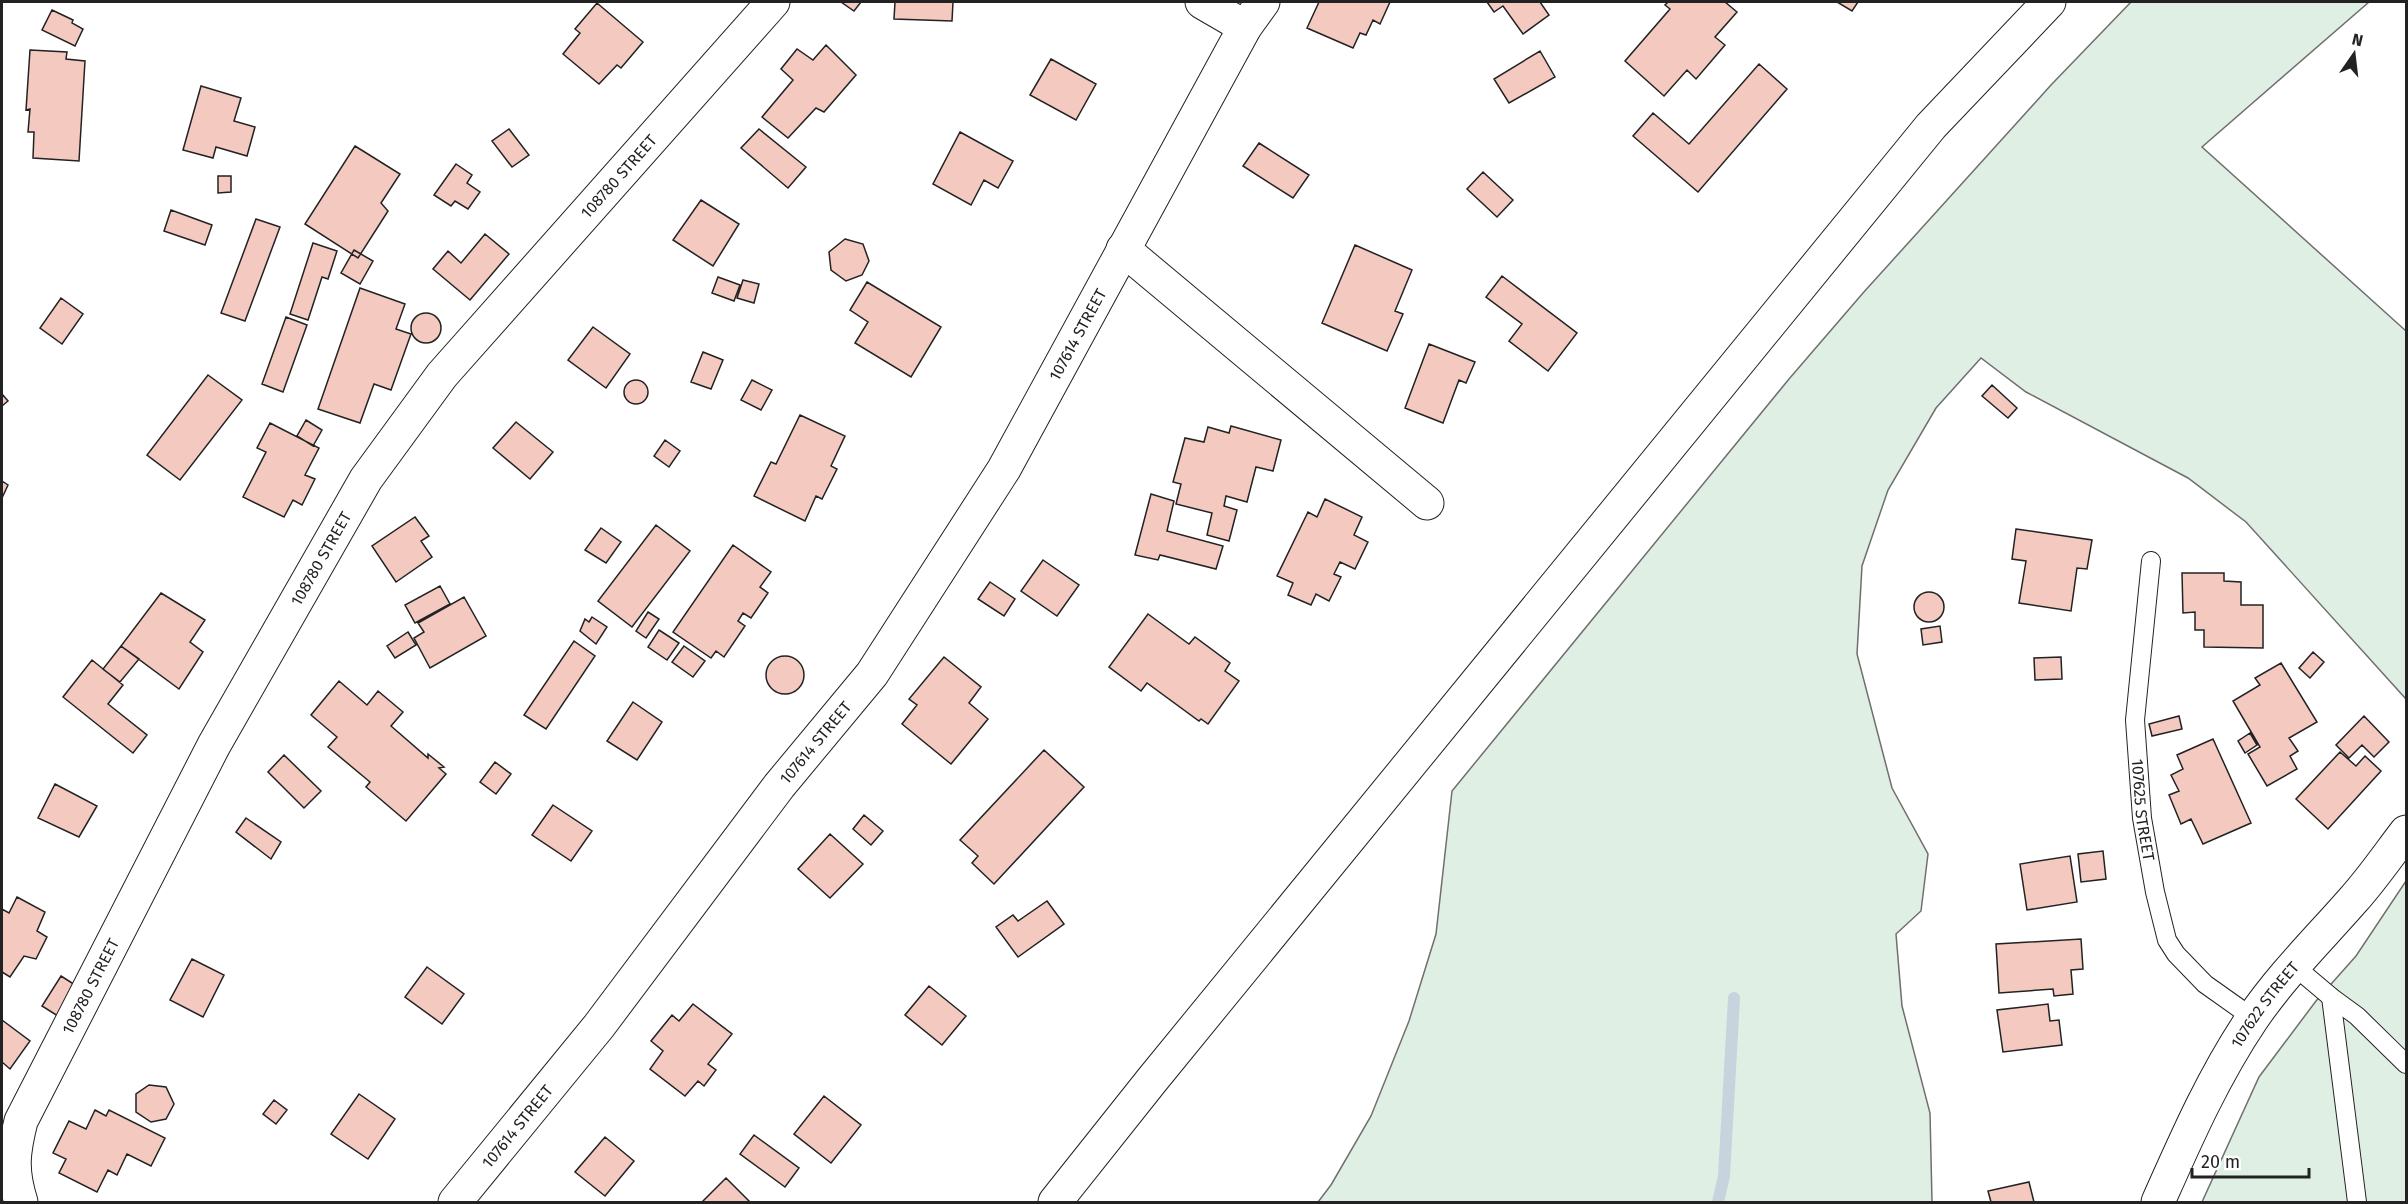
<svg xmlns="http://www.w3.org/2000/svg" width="2408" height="1204" font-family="'Fira Sans',sans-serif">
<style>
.green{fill:#e0efe3;stroke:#6f6f6f;stroke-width:1.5}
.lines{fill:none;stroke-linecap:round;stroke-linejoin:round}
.stream{stroke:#c7d3dd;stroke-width:12}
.building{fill:#f3c9c0;stroke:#222;stroke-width:1.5}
.service-casing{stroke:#222;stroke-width:20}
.minor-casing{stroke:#222;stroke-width:35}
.tertiary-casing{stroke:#222;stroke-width:35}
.secondary-casing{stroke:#222;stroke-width:35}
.service{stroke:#fff;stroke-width:18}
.minor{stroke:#fff;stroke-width:33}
.tertiary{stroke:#fff;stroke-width:33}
.secondary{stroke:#fff;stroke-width:33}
.labels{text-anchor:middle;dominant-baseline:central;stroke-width:4.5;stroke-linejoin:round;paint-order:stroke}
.street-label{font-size:16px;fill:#222;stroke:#fff}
</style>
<rect width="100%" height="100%" fill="#fff"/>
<!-- green -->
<path class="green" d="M2131,2h238l-167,145 204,184v368l-160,-177 -58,-44 -162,-86 -45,-34 -45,50 -48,82 -26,76 -5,88 35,134 36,66 -7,57 -25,23 6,72 28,107 2,89h-614l13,-17 40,-69 38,-95 27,-87 16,-143 337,-412 74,-86 188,-208z
M2406,881v321h-204l57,-125 57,-76 40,-45z"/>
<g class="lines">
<!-- stream -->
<path class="stream" d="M1718,1202l6,-26 10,-178"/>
</g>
<!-- building -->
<path class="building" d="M841,2h20l-7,9z
M895,2h58l-1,19 -58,-2z
M1319,2h71l-10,22 -7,-4 -7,15 -6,-2 -7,15 -46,-20z
M1487,2h53l9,13 -26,19 -20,-28 -9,6z
M1668,2h57l12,10 -22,25 10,8 -29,34 -9,-9 -23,26 -39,-35 45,-52 -5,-4z
M1837,2h21l-6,9z
M597,3l46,39 -22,26 -4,-3 -18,19 -36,-30 17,-21 -5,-4z
M52,10l21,10 -1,3 11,6 -8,17 -33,-16z
M826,45l30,30 -32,37 -8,-4 -28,30 -26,-21 31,-37 -12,-11 16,-20 16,11z
M30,50l37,2 -1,7 19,2 -6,100 -46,-3 1,-26h-6l2,-23 -4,1z
M1540,51l15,26 -46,26 -15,-24z
M1051,59l45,25 -20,36 -46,-25z
M1759,64l28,25 -89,103 -65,-56 20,-23 36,31z
M201,86l40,12 -7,23 21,6 -8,29 -31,-9 -3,11 -30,-8z
M509,129l20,26 -17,12 -20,-26z
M759,129l47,38 -18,21 -47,-40z
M960,132l53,29 -15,27 -14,-8 -13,25 -38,-21z
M1259,143l50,32 -16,23 -50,-32z
M355,146l45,28 -19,29 7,8 -30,47 -53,-34z
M456,164l16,11 -5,8 13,9 -12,17 -13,-8 -4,5 -17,-11z
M1483,172l30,28 -16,17 -30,-28z
M218,176h13v16l-13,1z
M701,200l38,24 -26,42 -40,-26z
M171,210l41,15 -7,20 -41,-14z
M256,219l24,8 -35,94 -24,-8z
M485,234l24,20 -39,46 -37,-31 15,-18 13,12z
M845,239l18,5 6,17 -7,14 -16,6 -15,-11 -2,-18z
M313,243l24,8 -9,28 -6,-2 -14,43 -18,-6z
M1355,245l57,25 -17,41 8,3 -16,37 -65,-28z
M354,250l19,11 -13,23 -19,-11z
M1502,276l75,57 -29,38 -39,-30 13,-17 -36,-27z
M718,277l22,8 -6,16 -22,-8z
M743,280l16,4 -5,19 -17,-5z
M867,282l74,45 -30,50 -56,-34 13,-21 -18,-12z
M360,288l45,16 -9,25 15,5 -20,56 -17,-6 -14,39 -42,-14z
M61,298l22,16 -21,30 -22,-16z
M411 328a15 15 0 1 1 30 0a15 15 0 1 1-30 0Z
M286,317l21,8 -24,67 -21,-8z
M593,327l37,27 -24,34 -38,-28z
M1429,344l46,18 -9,21 -7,-3 -16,43 -38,-15z
M703,352l20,8 -12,29 -20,-7z
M208,375l34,25 -62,80 -33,-25z
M624 392a12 12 0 1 1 24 0a12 12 0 1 1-24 0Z
M752,380l20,10 -11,20 -20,-10z
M1992,385l25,23 -9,10 -26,-22z
M2,394l6,7 -6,5z
M800,415l45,21 -14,30 6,3 -15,30 -6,-3 -11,25 -51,-25 17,-34 5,2z
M306,420l16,10 -9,16 -16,-10z
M516,422l37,30 -23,27 -37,-31z
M270,423l49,25 -14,27 10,4 -13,26 -9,-5 -9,17 -41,-20 23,-45 -9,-4z
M1231,426l50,14 -8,31 -17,-4 -9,35 -21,-6 -2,10 13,4 -8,31 -22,-6 5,-22 -36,-9 5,-20 -8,-2 12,-44 19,4 4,-15 21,6z
M665,440l15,11 -11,16 -15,-11z
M2,481l6,4 -6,13z
M1151,494l23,7 -7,30 56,15 -7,23 -56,-14 -2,5 -23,-5z
M1325,499l37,18 -8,18 14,7 -13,27 -15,-7 -6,12 7,3 -12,24 -13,-7 -5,11 -23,-10 5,-12 -16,-7 31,-64 9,5z
M415,517l14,19 -8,5 11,16 -36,25 -24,-36z
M656,525l34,26 -58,76 -34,-26z
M601,528l20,14 -15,21 -21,-13z
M2016,529l76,11 -5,29 -10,-1 -6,43 -52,-8 7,-42 -14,-2z
M733,545l38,27 -11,15 8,6 -17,25 -8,-5 -5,8 7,5 -21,31 -8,-6 -5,7 -38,-26z
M1043,560l36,25 -22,31 -36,-25z
M2182,573h42v8l17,1v23h22v43l-59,-1v-17h-9v-18l-12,1z
M990,582l25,17 -11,17 -26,-17z
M440,586l10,18 -35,19 -10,-18z
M1914 607a15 15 0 1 1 30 0a15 15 0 1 1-30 0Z
M161,593l44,27 -15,22 13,10 -24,37 -58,-43z
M464,597l22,39 -56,32 -16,-30 10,-6 -6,-9z
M648,612l11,7 -13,19 -10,-7z
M1148,614l41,30 6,-7 35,26 -5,8 14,10 -31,43 -7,-5 -2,2 -52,-38 -6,8 -32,-24z
M592,617l15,10 -11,17 -16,-13 5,-12 4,3z
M1940,626l2,16 -19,3 -2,-16z
M659,630l20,13 -12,17 -19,-13z
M408,632l8,13 -21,13 -8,-12z
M574,641l21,15 -49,73 -22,-14z
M121,646l18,13 -19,23 -17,-13z
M684,646l21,15 -12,16 -21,-15z
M2313,652l11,10 -14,16 -11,-10z
M766 675a19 19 0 1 1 38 0a19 19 0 1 1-38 0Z
M944,657l37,30 -12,16 19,16 -37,45 -49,-40 15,-19 -8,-6z
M2061,657l1,22 -27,1 -1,-22z
M92,660l31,25 -15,19 39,31 -14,18 -70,-56z
M2281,663l36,59 -28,16 9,13 -8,5 7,13 -30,17 -19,-32 12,-7 -27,-46 27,-16 -5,-7z
M339,681l28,24 11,-14 25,21 -12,14 37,32v-4l16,13 -5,1 7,6 -40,47 -40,-34 4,-5 -42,-35 9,-10 -26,-22z
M633,702l29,20 -25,38 -30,-19z
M2179,716l3,13 -30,7 -3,-12z
M2364,716l25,26 -15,15 -12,-12 -13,13 -13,-13z
M2250,733l7,12 -12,8 -7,-12z
M2213,739l38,84 -48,21 -12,-25 -10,5 -12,-29 10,-4 -8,-16 12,-6 -6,-14z
M1044,750l40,37 -90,97 -22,-21 6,-7 -18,-16z
M2340,752l16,14 9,-10 16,15 -53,58 -32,-30z
M284,755l37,36 -17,17 -36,-36z
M495,762l16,12 -15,20 -16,-12z
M55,784l42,22 -18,31 -41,-19z
M553,805l39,26 -21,30 -39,-26z
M864,815l19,16 -12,14 -18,-16z
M246,818l35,24 -10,17 -35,-27z
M830,834l33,30 -33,34 -32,-29z
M2103,851l3,28 -25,3 -3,-28z
M2070,856l7,46 -50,8 -7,-46z
M17,897l28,15 -8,19 10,6 -11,22 -12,-3 -14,21 -8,-5v-63l7,4z
M1047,901l17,23 -46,33 -22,-30 17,-12 5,6z
M2081,939l2,30 -12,1 2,24 -19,2 -1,-7 -54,4 -3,-49z
M192,959l32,16 -21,42 -33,-17z
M427,967l37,27 -22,30 -37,-27z
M61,976l19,12 -19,30 -19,-12z
M929,986l37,30 -24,29 -37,-30z
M693,1004l39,30 -24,30 8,6 -12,16 -6,-5 -13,15 -35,-27 13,-18 -12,-10 21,-26 7,6z
M2048,1004l2,17 9,-1 3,25 -59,7 -6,-42z
M2,1020l28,21 -20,28 -8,-7z
M149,1085l17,2 8,17 -8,15 -15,3 -15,-10v-18z
M359,1094l36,25 -27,40 -37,-25z
M824,1096l37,29 -30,38 -37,-29z
M274,1100l13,10 -11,14 -13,-10z
M95,1110l11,6 3,-6 56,28 -14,28 -24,-12 -10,21 -9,-5 -11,22 -38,-19 7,-14 -13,-6 16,-32 17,8z
M754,1135l45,33 -14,19 -45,-33z
M605,1137l29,24 -29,35 -30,-24z
M726,1178l24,24h-48z
M2029,1182l5,20h-43l-3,-11z"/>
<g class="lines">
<defs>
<g id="service">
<path id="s1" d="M2151,561l-16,159 7,98 13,74 12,48 9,14 29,30 48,34"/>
<path d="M2293,965l38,32 26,19 49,48"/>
<path d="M2331,997l26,205"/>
</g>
<g id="minor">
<path d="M1202,2l43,25"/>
<path d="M1123,249l304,254"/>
<path id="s2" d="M21,1202c-10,-32 -8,-49 0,-81l193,-376 152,-266 76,-104 331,-373"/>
<path id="s3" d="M2158,1202c28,-63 55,-125 94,-183 30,-44 66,-79 101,-119 19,-21 36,-46 53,-68"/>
</g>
<g id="tertiary">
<path id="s4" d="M455,1202l144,-176 180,-240 93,-112 132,-205 241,-442 18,-25"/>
</g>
<path id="secondary" d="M1055,1202l97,-122 779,-954 118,-124"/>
</defs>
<!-- service casing -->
<use href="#service" class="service-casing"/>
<!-- minor casing -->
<use href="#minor" class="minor-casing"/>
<!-- tertiary casing -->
<use href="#tertiary" class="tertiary-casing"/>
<!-- secondary casing -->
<use href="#secondary" class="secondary-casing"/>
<!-- service -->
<use href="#service" class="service"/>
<!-- minor -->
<use href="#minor" class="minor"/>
<!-- tertiary -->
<use href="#tertiary" class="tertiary"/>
<!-- secondary -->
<use href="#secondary" class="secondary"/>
</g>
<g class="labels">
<!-- street labels -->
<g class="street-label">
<text stroke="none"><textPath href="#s2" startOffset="1206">108780 STREET</textPath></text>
<text stroke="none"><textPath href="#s4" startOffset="1070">107614 STREET</textPath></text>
<text stroke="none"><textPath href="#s2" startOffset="720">108780 STREET</textPath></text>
<text stroke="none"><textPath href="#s4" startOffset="584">107614 STREET</textPath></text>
<text stroke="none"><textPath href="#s1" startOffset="250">107625 STREET</textPath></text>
<text stroke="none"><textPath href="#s2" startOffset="234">108780 STREET</textPath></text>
<text stroke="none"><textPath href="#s3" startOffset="225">107622 STREET</textPath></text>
<text stroke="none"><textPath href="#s4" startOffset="98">107614 STREET</textPath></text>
</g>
</g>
<!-- border -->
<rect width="2408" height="1204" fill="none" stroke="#222222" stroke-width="6"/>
<!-- north arrow -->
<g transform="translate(2354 54) rotate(14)" stroke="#ffffff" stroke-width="4.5" paint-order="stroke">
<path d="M0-4.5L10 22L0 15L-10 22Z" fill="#222222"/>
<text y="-9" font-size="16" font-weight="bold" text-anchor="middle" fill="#222222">N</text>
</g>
<!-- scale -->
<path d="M2192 1168v9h117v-9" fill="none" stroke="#222222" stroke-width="3"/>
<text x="2201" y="1168" font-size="18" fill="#222222" stroke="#ffffff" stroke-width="4.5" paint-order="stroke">20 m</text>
</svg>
